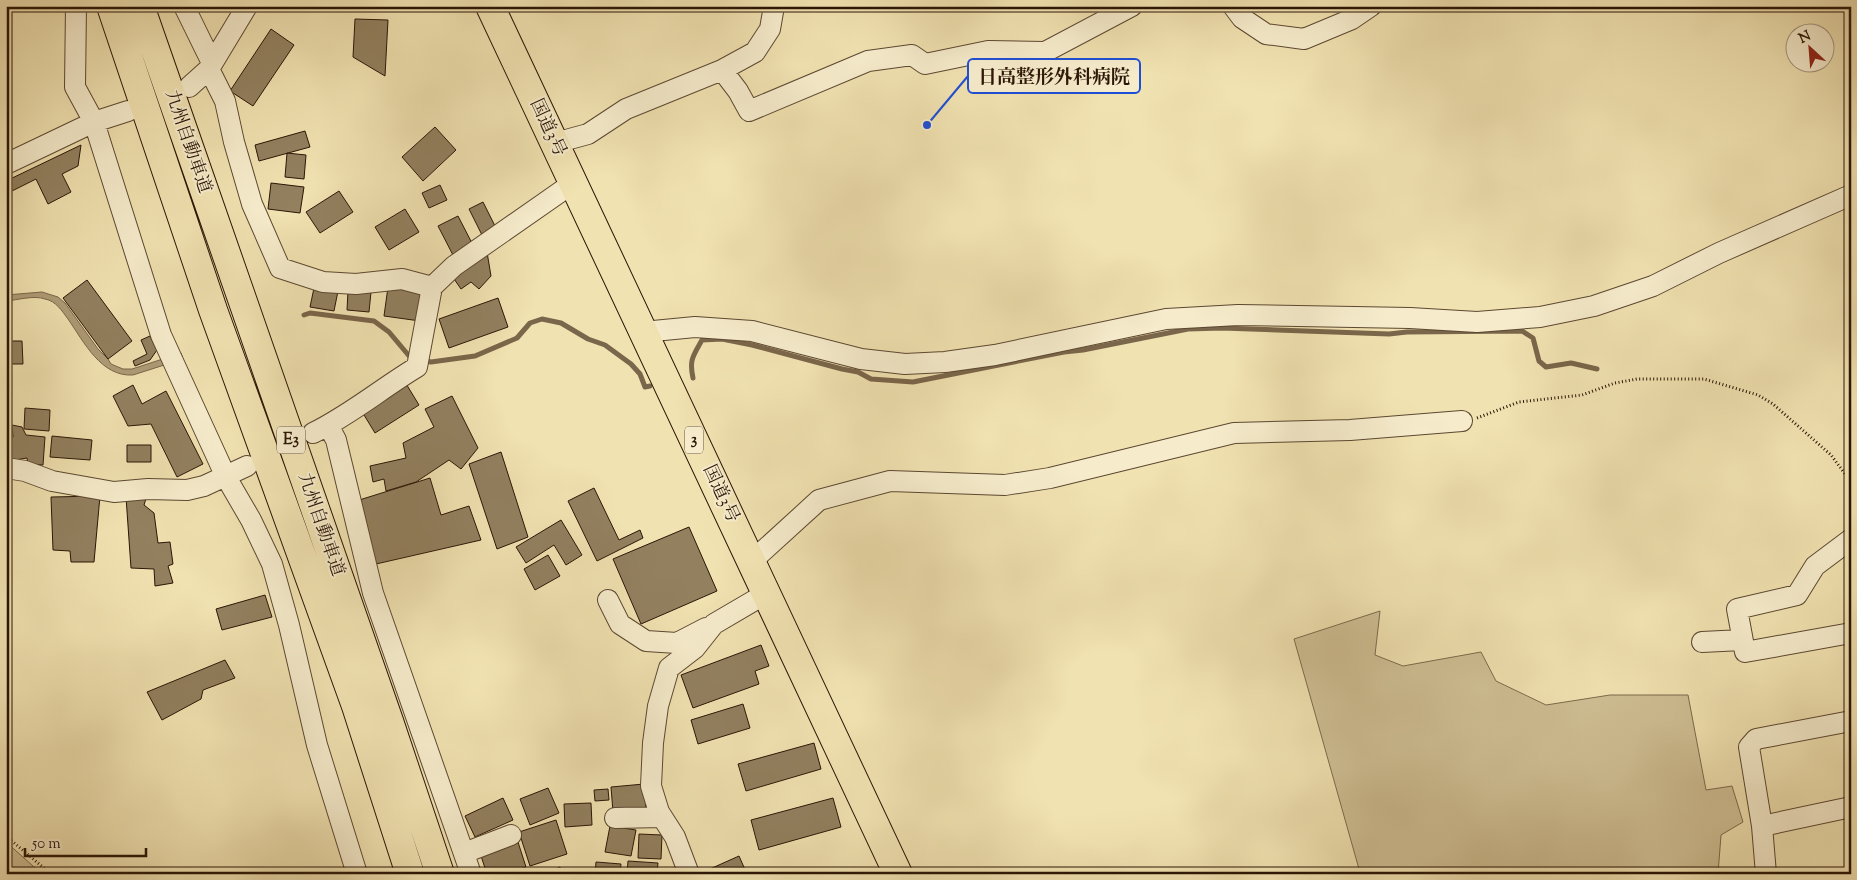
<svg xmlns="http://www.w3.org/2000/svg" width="1857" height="880" font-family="'Sorts Mill Goudy','Noto Serif JP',serif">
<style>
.green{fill:#cfbf94;stroke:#7d6a4d}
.water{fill:#ae9c77;stroke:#7a664a}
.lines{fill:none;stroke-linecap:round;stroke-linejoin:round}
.stream{stroke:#7a664a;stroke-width:5}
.building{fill:#92805f;stroke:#2b1506}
.minor-casing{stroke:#5c4831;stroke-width:22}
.highway-casing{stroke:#2b1506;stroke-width:30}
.path{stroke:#2b1506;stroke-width:3;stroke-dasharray:1 2.5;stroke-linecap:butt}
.minor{stroke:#f6eccc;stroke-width:20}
.highway{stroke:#f1e2b1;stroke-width:28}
.labels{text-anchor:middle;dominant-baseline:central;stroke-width:4;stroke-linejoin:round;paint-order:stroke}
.shield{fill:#f6eccc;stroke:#685641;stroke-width:1}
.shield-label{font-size:16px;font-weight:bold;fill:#2b1506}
.street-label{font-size:18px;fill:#2b1506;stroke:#f6eccc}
.leader{fill:none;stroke:#1d4ed8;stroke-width:2}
.callout-dot{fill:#1d4ed8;stroke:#f6eccc;stroke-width:2}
.callout{fill:#f6eccc;stroke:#1d4ed8;stroke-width:2}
.callout-label{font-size:19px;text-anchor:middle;font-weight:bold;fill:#2b1506}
</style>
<rect width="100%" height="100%" fill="#f1e2b1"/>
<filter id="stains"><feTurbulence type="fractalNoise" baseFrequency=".004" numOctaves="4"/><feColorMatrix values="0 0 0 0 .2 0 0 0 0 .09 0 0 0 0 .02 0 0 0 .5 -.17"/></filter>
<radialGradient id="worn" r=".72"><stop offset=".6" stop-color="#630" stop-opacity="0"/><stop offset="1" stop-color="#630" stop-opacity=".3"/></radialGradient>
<!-- green -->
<path class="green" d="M1380,611l-5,44 28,11 78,-14 15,29 50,24 64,-10h78l18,95 26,-4 11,36 -22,13 -3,39h-359v-5l-65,-230z
M6,842l36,32h-36z"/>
<!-- water -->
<path class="water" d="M42,292l16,5 7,6 33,46 10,10 3,5 12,5h9l49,-16 2,6 -50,16c-32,2 -49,-33 -65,-56 -6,-8 -12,-18 -23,-20 -11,-4 -27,1 -39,2v-6z"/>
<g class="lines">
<!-- stream -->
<path class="stream" d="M304,315l6,-2 64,8 15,11 21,25 4,1
M422,360l9,2 44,-6 42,-18 13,-15 12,-4 19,4 27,16 17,6 26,19 9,10 5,13 5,-1
M693,378c-4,-18 0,-22 9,-38l20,-1 30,6 90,24 16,3 13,7 42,3 151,-30 19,-2 105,-21 34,-1 167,6 18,-2 115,-1 11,7 6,23 7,6 25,-4 26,6"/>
</g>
<!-- building -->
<path class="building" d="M355,19l33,1 -3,56 -32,-19z
M271,29l23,16 -41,61 -23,-15z
M435,127l21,23 -33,31 -21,-24z
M305,131l5,16 -51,14 -4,-16z
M81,145l-3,21 -16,8 9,18 -23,12 -12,-25 -30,15v-13z
M287,153l19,2 -2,24 -19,-2z
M271,183l33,4 -4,26 -32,-4z
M440,185l7,15 -18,8 -7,-15z
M339,191l14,21 -33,21 -14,-21z
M483,202l15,30 -14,7 -15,-30z
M405,209l14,23 -30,18 -14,-23z
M458,216l17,33 -20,10 -17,-33z
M487,252l4,24 -12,13 -8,-7 -10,7 -9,-13z
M87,280l45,61 -24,18 -45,-61z
M388,287l36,5 -4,29 -36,-5z
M314,288l24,3 -4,20 -24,-4z
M348,291l23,1 -2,20 -22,-2z
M498,298l10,29 -59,21 -10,-29z
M150,336l7,14 -7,10 -15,6 -2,-5 14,-7 -6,-14z
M6,341h16l1,23h-17z
M405,382l14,23 -44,28 -14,-23z
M133,385l9,19 24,-13 37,73 -26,13 -26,-53 -23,2 -15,-30z
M452,396l26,52 -17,21 -12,-9 -33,22 -30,9 -2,-12 -11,3 -3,-16 36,-8 -3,-15 31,-16 -9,-18z
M25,408l25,2 -1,21 -25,-2z
M12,425l10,2 4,8 19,2 -2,28 -15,-1 -1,-6 -18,3 -3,-23 7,-1z
M52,436l40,4 -2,20 -40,-3z
M127,445h24v17h-24z
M501,452l27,85 -31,12 -28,-85z
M430,478l11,37 28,-9 12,34 -105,24 -20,-63z
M594,488l25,52 21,-10 3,8 -46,23 -29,-60z
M148,492l-4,13 10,8 4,30 12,-1 3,22 -5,2 5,17 -18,3 -1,-17 -23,-1 -5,-71z
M100,496l-6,66h-23l-1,-11 -17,-1 -2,-53z
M561,520l21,35 -16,10 -12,-20 -28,18 -10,-16z
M689,527l28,64 -76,33 -28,-65z
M548,555l12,21 -25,14 -11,-21z
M265,595l7,22 -50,13 -6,-21z
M761,645l8,21 -14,5 4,13 -66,24 -12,-33z
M225,660l10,18 -32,12 -2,9 -39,21 -15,-28z
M743,704l7,24 -52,16 -7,-24z
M814,743l7,26 -75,22 -8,-27z
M644,784l2,25 -33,3 -2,-25z
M548,788l11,25 -29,12 -10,-26z
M608,789l1,11 -14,1 -1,-11z
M503,798l10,22 -38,17 -10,-21z
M833,798l8,29 -82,23 -8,-30z
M591,803l1,22 -27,2 -1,-23z
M556,820l11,34 -37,12 -11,-34z
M610,826l26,4 -5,26 -26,-4z
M639,834l23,1 -1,24 -23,-1z
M517,839l9,28 -18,7h-21l-7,-21z
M739,856l8,18h-46v-1z
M628,861l30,2 -1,11h-30z
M596,862l25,2 -1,10h-25z
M560,867l3,7h-20z"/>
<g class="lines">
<defs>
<path id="minor" d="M76,6l-1,81 19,35 67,213 65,142 25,43 21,44 17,61 28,120 40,129
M184,6l28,57
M1233,6l9,12 24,16 38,5 48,-20 19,-13
M209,69l16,32 9,41 18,62 28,64 43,14 33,2 46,-5 30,8
M722,70l33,-18 15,-23 4,-23
M189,87l20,-18 38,-63
M555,143l33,-9 38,-25 96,-39 16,21 11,20 119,-50 44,-6 13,9 63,-13 57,1 87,-46
M6,164l88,-42 34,-11
M643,332l52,-5 57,4 109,28 44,5 40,-2 50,-7 171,-36 72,-4 172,3 67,4 63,-5 54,-11 59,-20 66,-33 132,-58
M328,425l8,15 37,153 98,281
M313,433c37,-18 69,-45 104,-66l15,-80 22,-21 119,-83
M6,468l19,3 27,10 62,11 34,-3 39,1 17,-4 43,-20
M1851,539l-36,27 -18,29 -60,14 8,43 106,-19
M751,562l68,-62 71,-19 115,4 45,-7 184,-45 116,-3 112,-9
M608,600l12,24 26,17 31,2 29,-15
M1702,642l40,-2
M615,818l47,-1
M1762,826l89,-19
M464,853l47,-18
M689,874l-14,-37 -16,-25 -8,-26 2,-43 5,-37 11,-38 26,-20 19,-24 53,-31
M1766,874l-4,-48 -13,-79 7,-8 95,-18"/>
<path id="highway" d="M111,6l102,304 143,396 54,168
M140,6l249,715 51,153
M490,6l408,868"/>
</defs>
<!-- minor casing -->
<use href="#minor" class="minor-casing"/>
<!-- highway casing -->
<use href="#highway" class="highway-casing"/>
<!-- path -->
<path class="path" d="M1477,418l42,-16 63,-7 33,-12 22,-4h67l54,16 15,9 58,51 20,27
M6,836l45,38"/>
<!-- minor -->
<use href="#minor" class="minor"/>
<!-- highway -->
<use href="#highway" class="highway"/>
</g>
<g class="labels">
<!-- shield labels -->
<g class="shield">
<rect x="277" y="426.5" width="28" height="27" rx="4"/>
<rect x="685" y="426.5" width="18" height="27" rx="4"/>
</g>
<g class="shield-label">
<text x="291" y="440">E3</text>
<text x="694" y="440">3</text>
</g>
<!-- street labels -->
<g class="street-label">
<text transform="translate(547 128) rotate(65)">国道3号</text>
<text transform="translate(187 142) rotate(71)">九州自動車道</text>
<text transform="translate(720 494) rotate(65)">国道3号</text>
<text transform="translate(320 525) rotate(71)">九州自動車道</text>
</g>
</g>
<!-- callouts -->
<path class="leader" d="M927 125L968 76"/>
<circle class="callout-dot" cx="927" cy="125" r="5"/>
<rect class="callout" x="968" y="59" width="172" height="34" rx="5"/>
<g class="callout-label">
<text x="1054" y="83">日高整形外科病院</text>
</g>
<!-- margin -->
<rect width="1857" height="880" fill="none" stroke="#f1e2b1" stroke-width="25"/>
<rect x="8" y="8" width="1842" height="865" fill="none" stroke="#2b1506" stroke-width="2.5"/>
<rect x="12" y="12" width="1832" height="855" fill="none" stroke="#2b1506"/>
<!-- north arrow -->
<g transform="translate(1810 48) rotate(334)"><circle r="24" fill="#f6eccc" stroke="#a5967d"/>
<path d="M0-4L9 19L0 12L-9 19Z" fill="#8f2418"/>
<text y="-8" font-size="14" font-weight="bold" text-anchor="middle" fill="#2b1506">N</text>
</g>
<!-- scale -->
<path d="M25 848v8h121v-8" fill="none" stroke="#2b1506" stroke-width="2.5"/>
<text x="32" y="848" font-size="15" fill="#2b1506" stroke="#f6eccc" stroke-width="4" paint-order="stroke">50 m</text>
<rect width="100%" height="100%" filter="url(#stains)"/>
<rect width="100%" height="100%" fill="url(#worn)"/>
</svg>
